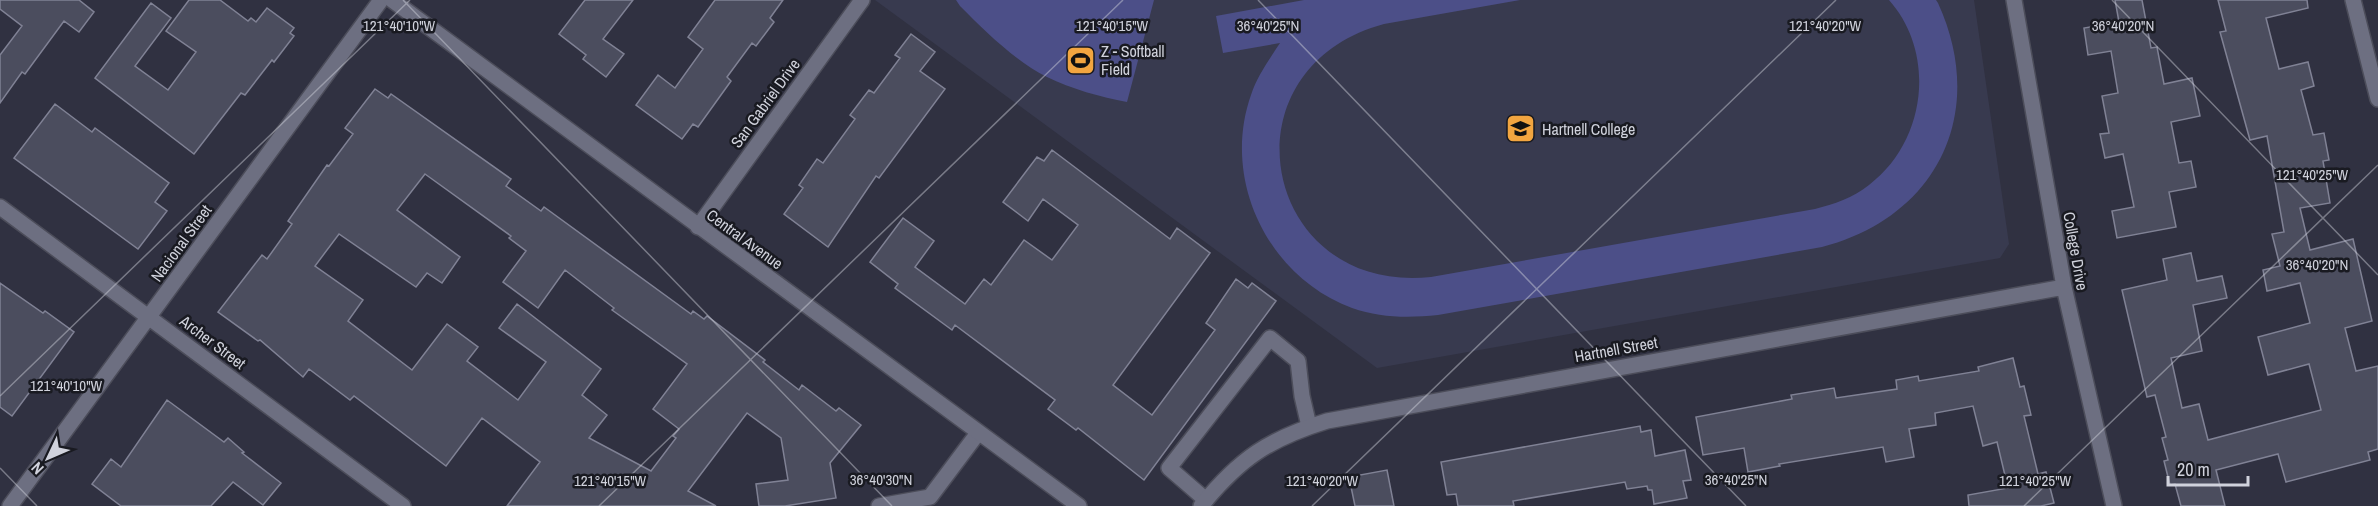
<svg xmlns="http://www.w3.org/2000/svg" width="2378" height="506" font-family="'Archivo Narrow',sans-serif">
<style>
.built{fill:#383a4f}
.green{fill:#4c4f88}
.building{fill:#4b4d5e;stroke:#808295;stroke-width:1.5;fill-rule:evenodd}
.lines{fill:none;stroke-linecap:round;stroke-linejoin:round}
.service-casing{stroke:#4c4d5a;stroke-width:18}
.minor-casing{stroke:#4c4d5a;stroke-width:18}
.tertiary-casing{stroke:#4c4d5a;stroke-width:18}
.service{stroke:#6d6f81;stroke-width:15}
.minor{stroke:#6d6f81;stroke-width:15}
.tertiary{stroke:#6d6f81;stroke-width:15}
.ticks{fill:none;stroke:#d0d2dc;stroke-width:1.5;stroke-opacity:0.45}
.labels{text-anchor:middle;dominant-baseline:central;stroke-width:5;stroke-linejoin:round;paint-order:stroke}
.poi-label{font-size:16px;fill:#d0d2dc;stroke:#191a21;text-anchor:start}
.street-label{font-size:16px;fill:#d0d2dc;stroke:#191a21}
.ticks-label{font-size:15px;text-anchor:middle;fill:#d0d2dc;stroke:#191a21;stroke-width:5;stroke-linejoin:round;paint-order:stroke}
</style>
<rect width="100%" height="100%" fill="#303141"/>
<!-- built -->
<path class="built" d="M875,0h1099l35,244 -9,14 -623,110z"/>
<!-- green -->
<path class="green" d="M956,0h198l-27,102c-26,-5 -56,-13 -80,-25 -33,-17 -61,-45 -87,-71z
M1304,0h216l-136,24c-166,45 -122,271 47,253l384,-68c19,-5 38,-11 54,-24 57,-43 68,-131 20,-185h47l2,3c50,109 0,214 -116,244l-384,68c-29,3 -58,3 -86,-7 -84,-31 -131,-128 -101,-213 6,-19 18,-35 29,-52l-57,10 -7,-37z"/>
<!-- building -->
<path class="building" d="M0,0h79l15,12 -15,20 -15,-11 -39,53 -3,-2 -22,31v-48l22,-29 -22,-17z
M189,0h31l28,21 3,-3 5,4 11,-14 27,20 -4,5 4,3 -20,26 -2,-2 -27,35 -4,-2 -47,61 -99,-76 56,-75 20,15 -36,48 33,24 28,-38 -30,-21z
M585,0h48l-30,39 21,15 -18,23 -23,-18 3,-4 -27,-21z
M715,0h68l-13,18 4,4 -18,24 -4,-3 -25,34 4,4 -33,46 -5,-3 -11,15 -46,-34 22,-30 17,13 28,-39 -15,-12z
M2115,0h27l9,48 6,-1 7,37 28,-6 8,38 -29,6 8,41 12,-2 5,26 -27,5 7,35 -59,11 -5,-27 22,-4 -11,-53 -18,4 -5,-24 9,-1 -7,-37 16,-3 -7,-42 -23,4 -4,-27 35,-6z
M2218,0h89l1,8 -42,10 13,51 29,-7 6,24 -13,4 12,45 11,-2 5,27 -6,1 7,42 -30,5 10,42 43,-11 19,82 -27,7 11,43 22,-5v83l-10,3 2,8 -84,22 -8,-28 -62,16 9,36h-44l-6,-22 -5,1 -6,-24 4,-1 -6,-22 4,-1 -11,-42 -8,2 -25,-107 45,-10 -4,-21 28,-6 6,28 25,-5 5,22 -34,7 9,46 -31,7 11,50 17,-4 9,36 113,-30 -12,-46 -41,11 -10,-38 52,-14 -10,-40 -33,8 -4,-21 17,-4 -8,-32 12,-2 -17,-96 -17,4 -30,-108 6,-1z
M911,34l24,18 -15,19 25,18 -66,89 -3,-2 -48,71 -44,-33 19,-26 -4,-3 18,-26 6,4 32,-44 -5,-4 19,-25 5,3 26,-35 -5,-3z
M375,89l13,9 3,-4 120,85 -5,7 35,25 3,-4 147,107 2,-3 11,8 3,-3 58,44 -2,2 36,28 3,-5 34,26 3,-3 22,17 -31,38 6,35 -51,8h-26l-3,-22 32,-4 -7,-42 -34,-25 -59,78 28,15h-209l33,-44 -58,-44 -36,48 -92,-70 -4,4 -41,-31 -6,8 -43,-37 -2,1 -40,-29 44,-57 5,4 25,-35 -4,-3 39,-56 2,1 24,-32 -8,-6zM425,174l86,62 -2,2 17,13 -23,31 35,26 27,-38 49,38 -2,2 75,54 -34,45 26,20 -6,7 3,2 -25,33 -62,-33 18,-23 -25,-20 19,-26 -84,-65 -18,24 47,34 -28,38 -51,-39 11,-14 -31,-23 -35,46 -64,-49 15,-21 -48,-34 24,-32 77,53 11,-14 15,10 18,-26 -63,-47z
M55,104l37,28 3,-4 74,55 -14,19 12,9 -29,38 -124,-91z
M1052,150l118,89 7,-11 33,25 -97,132 39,30 63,-85 -9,-7 30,-44 12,9 4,-5 24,18 -132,179 -66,-52 -2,2 -28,-21 7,-9 -100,-75 -3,5 -57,-42 3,-4 -28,-22 33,-44 31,23 -19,26 50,37 19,-25 7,6 33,-45 28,20 26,-35 -35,-26 -15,22 -25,-19 34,-45 7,4z
M0,283l43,30 2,-2 29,21 -62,84 -12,-9z
M2013,358l7,29 4,-1 7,29 -7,1 14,58 8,-2 8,31 -13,3h-72l-1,-11 40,-7 -11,-46 -14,4 -10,-40 -38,7 1,12 -27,4 5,28 -28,5 -3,-15 -104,17 1,2 -32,6 -4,-24 -41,7 -7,-38 96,-18 -1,-4 43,-7 2,10 61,-9 -1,-9 22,-4 1,5 60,-10 -1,-4z
M167,400l57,42 4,-4 16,14 -2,1 39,30 -18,22 -30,-23 -22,24h-90l-29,-22 19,-25 10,8z
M1640,426l1,6 10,-2 4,26 30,-6 6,30 -8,1 4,17 -33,6 -2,-14h-4l-1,-4 -20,3 -2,-7 -112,19 1,5h-56l-2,-12 -9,1 -6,-33z
M1387,470l7,36h-39l-6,-29z"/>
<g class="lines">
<defs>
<path id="service" d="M1206,500l-37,-32 101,-130 28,23 4,35 7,30
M879,506l51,-9 48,-64"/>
<path id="minor" d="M2014,0l50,287 50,219
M2353,0l25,99
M0,207l403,299
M698,227l164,-227
M10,506l371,-506
M1201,506c39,-48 68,-67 126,-85l737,-134"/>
<path id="tertiary" d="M392,0l687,506"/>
</defs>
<!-- service casing -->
<use href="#service" class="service-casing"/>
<!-- minor casing -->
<use href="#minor" class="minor-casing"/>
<!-- tertiary casing -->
<use href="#tertiary" class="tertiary-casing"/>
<!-- service -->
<use href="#service" class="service"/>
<!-- minor -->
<use href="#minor" class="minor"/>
<!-- tertiary -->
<use href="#tertiary" class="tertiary"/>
</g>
<!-- ticks -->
<path class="ticks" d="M403,0l489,506M1258,0l488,506M2112,0l266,275M0,396l410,-396M0,468l37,38M599,506l524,-506M1312,506l524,-506M2024,506l354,-341"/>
<!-- icons -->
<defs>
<symbol id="stadium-square" viewBox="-11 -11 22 22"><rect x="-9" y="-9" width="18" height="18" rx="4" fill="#f2a540" stroke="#191a21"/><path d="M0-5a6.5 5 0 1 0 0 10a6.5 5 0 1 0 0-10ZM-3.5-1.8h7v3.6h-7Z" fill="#111"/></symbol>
<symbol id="university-square" viewBox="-11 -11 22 22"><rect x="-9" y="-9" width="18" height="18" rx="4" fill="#f2a540" stroke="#191a21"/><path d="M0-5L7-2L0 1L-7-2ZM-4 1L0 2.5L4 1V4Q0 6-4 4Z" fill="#111"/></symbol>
</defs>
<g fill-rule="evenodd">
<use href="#stadium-square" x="1064" y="44" width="33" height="33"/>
<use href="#university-square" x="1504" y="112" width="33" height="33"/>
</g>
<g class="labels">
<!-- poi labels -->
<g class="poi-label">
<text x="1101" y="51">Z - Softball<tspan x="1101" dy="18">Field</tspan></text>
<text x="1542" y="129">Hartnell College</text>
</g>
<!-- street labels -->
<g class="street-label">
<text transform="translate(765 103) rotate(-54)">San Gabriel Drive</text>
<text transform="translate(745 239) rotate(36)">Central Avenue</text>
<text transform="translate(181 243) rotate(-54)">Nacional Street</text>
<text transform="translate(2076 251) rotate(80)">College Drive</text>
<text transform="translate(213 342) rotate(37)">Archer Street</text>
<text transform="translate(1616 349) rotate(-10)">Hartnell Street</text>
</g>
</g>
<g class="ticks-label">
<text x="399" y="31">121°40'10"W</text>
<text x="1112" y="31">121°40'15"W</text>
<text x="1825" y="31">121°40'20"W</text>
<text x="1268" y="31">36°40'25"N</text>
<text x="2123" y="31">36°40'20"N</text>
<text x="2312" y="180">121°40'25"W</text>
<text x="2317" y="270">36°40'20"N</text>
<text x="66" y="391">121°40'10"W</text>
<text x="881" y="485">36°40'30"N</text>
<text x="1736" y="485">36°40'25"N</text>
<text x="610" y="486">121°40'15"W</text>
<text x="1322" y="486">121°40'20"W</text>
<text x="2035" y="486">121°40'25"W</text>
</g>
<!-- north arrow -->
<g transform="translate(48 458) rotate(226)" stroke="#191a21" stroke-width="4.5" paint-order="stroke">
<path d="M0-4.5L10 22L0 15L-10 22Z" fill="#d0d2dc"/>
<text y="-9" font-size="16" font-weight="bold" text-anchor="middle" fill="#d0d2dc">N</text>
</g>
<!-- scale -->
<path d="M2168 476v9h80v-9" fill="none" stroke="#d0d2dc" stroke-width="3"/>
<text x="2177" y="476" font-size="18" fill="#d0d2dc" stroke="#191a21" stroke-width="4.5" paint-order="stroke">20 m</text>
</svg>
